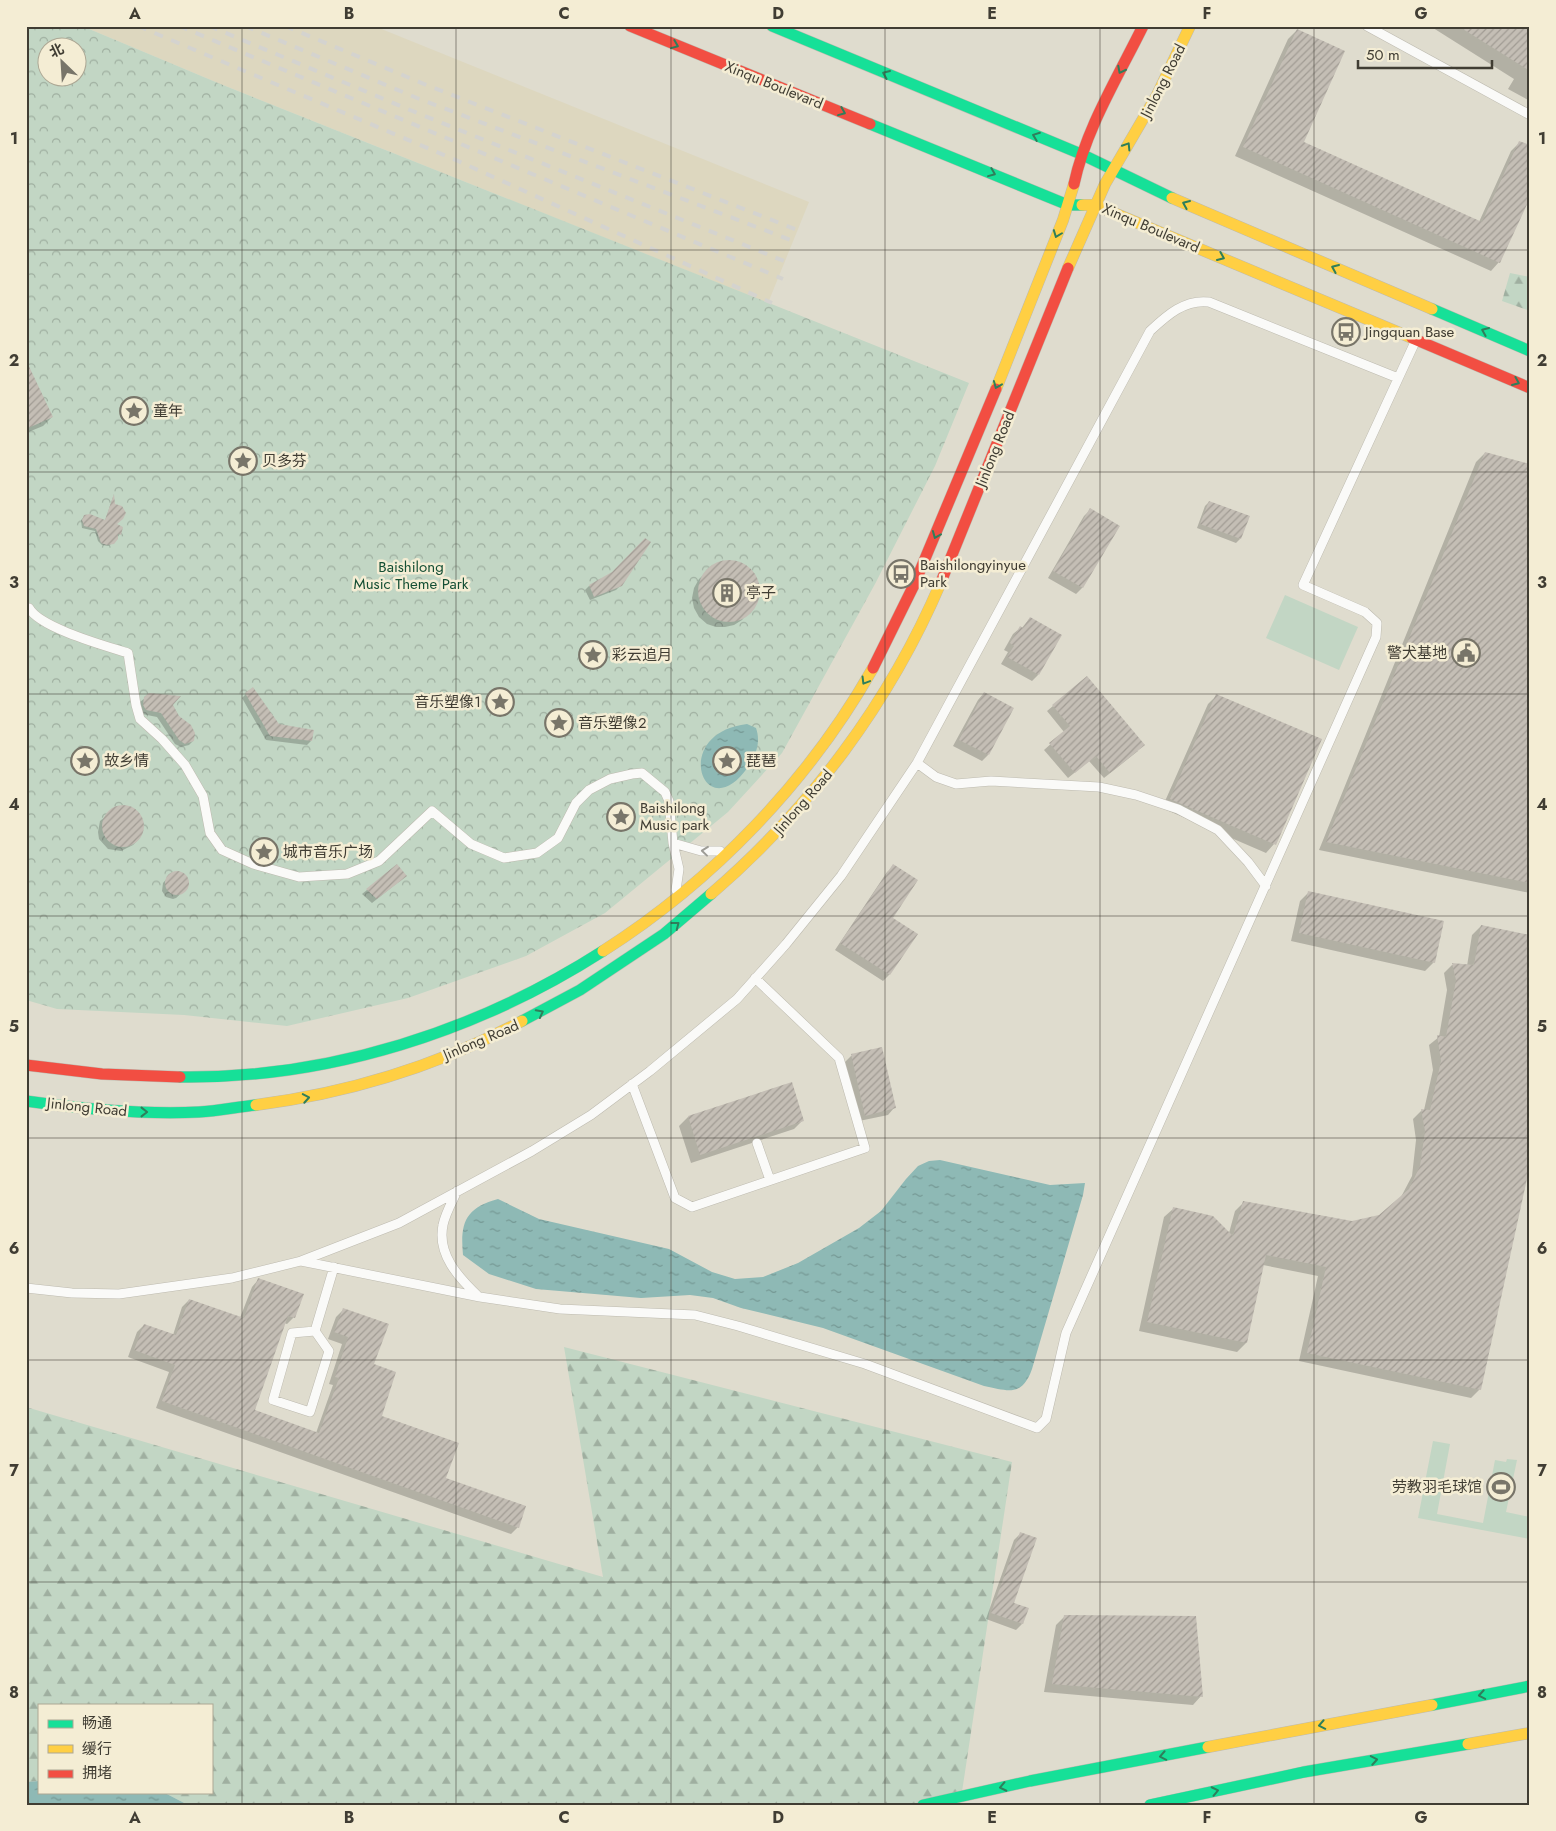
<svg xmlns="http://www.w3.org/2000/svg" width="1556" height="1831" font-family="Jost,'Noto Sans SC',sans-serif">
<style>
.built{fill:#ddd7bf}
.grass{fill:#c2d6c4}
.forest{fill:url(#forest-firs)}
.park{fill:url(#park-crowns);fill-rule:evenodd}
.water{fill:url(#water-ripples)}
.shadow{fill:#0003}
.building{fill:url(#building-hatch)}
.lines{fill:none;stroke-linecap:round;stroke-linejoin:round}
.lane-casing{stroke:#bdbaaf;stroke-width:10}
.fast-casing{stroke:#bdbaaf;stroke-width:12}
.slow-casing{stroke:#bdbaaf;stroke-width:12}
.jam-casing{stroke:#bdbaaf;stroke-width:12}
.lane{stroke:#fafaf8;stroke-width:9}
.fast{stroke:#16e098;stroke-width:11}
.slow{stroke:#ffcf43;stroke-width:11}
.jam{stroke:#f24e42;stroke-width:11}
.rail{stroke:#d4d3cf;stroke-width:4;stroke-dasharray:9 9;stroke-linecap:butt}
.oneway{stroke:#2f7e5b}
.oneway2{stroke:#9d9c96}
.grid{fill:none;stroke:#403d33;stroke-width:1;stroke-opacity:0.55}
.labels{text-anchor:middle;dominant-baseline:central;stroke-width:5;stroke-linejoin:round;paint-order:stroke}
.street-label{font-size:15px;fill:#403d33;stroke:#f4edd4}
.poi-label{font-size:15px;fill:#403d33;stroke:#f4edd4;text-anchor:start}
.park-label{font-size:15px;fill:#144f34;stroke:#f4edd4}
.neatline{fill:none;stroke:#403d33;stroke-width:2}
.grid-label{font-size:16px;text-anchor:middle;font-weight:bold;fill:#403d33}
</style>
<defs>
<pattern id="forest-firs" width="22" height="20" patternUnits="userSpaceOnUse" patternTransform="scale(1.25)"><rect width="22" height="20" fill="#c2d6c4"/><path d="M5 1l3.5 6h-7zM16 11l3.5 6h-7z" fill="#9fafa0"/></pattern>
<pattern id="park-crowns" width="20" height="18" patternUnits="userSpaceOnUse" patternTransform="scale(1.25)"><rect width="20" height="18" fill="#c2d6c4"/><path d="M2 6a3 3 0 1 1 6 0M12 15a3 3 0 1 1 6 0" fill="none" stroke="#9fafa0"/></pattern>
<pattern id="water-ripples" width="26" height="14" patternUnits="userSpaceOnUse" patternTransform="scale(1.25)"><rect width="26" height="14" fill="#8eb9b5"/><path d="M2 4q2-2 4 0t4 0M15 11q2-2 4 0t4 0" fill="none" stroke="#759894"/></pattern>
<pattern id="building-hatch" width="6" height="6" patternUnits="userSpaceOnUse" patternTransform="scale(1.25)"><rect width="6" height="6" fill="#c4beb5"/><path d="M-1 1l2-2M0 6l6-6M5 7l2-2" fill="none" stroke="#a19c94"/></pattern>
</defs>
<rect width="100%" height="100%" fill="#dfdcce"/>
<!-- built -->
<path class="built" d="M82,26h292l435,176 -41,101 -550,-220z"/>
<!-- grass -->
<path class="grass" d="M1285,595l73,32 -19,43 -73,-32z
M1433,1441l17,3 -13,70 46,9 12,-63 11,2 1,-3 10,1 -11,52 24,5v22l-112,-21z"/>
<!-- forest -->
<path class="forest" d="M1510,273l20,4v34l-28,-10z
M564,1347l448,115 -52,343h-772l-25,-13h48v-87h-172v76l-13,1v-375l577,170z"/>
<!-- park -->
<path class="park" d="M26,26h56l136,57 751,300 -34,83 -60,118 -93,169 -54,59 -123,101 -79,43 -118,42 -121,28 -103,-11 -127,-6 -31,-9zM48,48h30v30h-30z"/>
<!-- water -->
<path class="water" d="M580 653a13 13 0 1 1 26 0a13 13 0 1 1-26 0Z
M747,724l9,4c5,14 0,27 -8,39 -44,63 -79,-34 -1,-43z
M940,1160l110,25 35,-2 -2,12 -51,174c-10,28 -23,22 -48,17l-161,-58 -82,-20 -28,-10 -23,-3 -49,3 -105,-9 -47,-15 -26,-19c-3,-32 2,-47 35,-56l41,20 130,30 43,23 23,7 28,-2 35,-14 61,-35 22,-17 25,-32 12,-13 11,-5z
M39,1781v11h124l25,13h-162v-23z"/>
<!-- shadow -->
<path class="shadow" d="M1430,26h100v75l-22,-12 6,-10z
M1297,30l5,113 177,79 32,-71 9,-9 -21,120 -8,9 -256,-115 53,-117z
M26,363l26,54 -9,9 -17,7z
M1485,453l45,13v427l-211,-43 157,-388z
M113,497l2,27 5,10 -7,9 -5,3 -6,-1 -4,-4 -3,-10 -13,-3 -1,-8 4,-4 20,5z
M1209,502l31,37 -4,4 -39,-15 8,-22z
M1090,510l28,16 -36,62 -6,6 -28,-16 36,-62z
M724,561h10l9,3 8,6 5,8 3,9v9l-4,9 -13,15 -8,5 -9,2h-9l-9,-3 -8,-7 -5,-9 -2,-10 2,-10 5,-9 15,-14z
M621,585l-5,5 -26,10 -5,-10 4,-4z
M1030,618l8,57 -6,6 -31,-17 7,-12 -4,-2 9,-16 7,-6 1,1z
M984,693l4,62 -6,6 -29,-15 25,-46z
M246,694l33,31 32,16 -4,4 -41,-5 -24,-42z
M1217,695l57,149 -8,9 -104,-45 46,-104z
M145,698l27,6 21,37 -4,4 -8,2 -6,-3 -18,-27 -15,-3 -3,-5 1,-7z
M1053,706l85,45 -34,27 -15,-17 -21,17 -24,-28 20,-18 -17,-21z
M117,807h13l10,9 3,6 -1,12 -4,6 -5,5 -12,6 -13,-2 -9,-10 -1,-7 2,-11z
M397,866l4,14 -29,23 -10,-9z
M894,866l-3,52 25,16 -27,41 -6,6 -48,-31 52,-78z
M176,873l6,1 6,8 -2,7 -10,9 -3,1 -7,-2 -4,-6 1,-8 6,-7z
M1309,892l125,70 -9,9 -134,-30 9,-40z
M1481,926l-1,463 -9,9 -172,-37 19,-85 -55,-11 -17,78 -9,9 -98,-21 25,-114 9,-8 56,24 6,-22 9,-9 108,20 28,-5 21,-20 11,-21 4,-36 -3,-21 9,-9h2l9,-40 -4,-25 10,-8 8,-47 -3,-17 8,-8 15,1 5,-31z
M881,1049l13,59 -6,7 -29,6 -14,-59 6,-6z
M791,1084l12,36 -9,9 -103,34 -12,-37 9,-9z
M258,1280l36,37 -7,7 -3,-1 -30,88 62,22 17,-48 -4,-1 13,-40 -14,-5 8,-22 7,-7 29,55 8,52 64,61 74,49 -7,7 -355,-126 13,-36 -41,-15 9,-25 7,-7 29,10 9,-28 7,-7 51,18 12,-31z
M1020,1534l-8,69 10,21 -6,6 -30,-11 28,-79z
M1065,1616l136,80 -8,9 -149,-13 12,-67z"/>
<!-- building -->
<path class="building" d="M1458,26h72v45z
M1297,29l48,22 -41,91 178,80 37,-81 11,4v53l-30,65 -257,-116z
M26,360l27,57 -27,12z
M1485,452l45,12v419l-204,-41z
M114,494l1,10 7,2 4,7 -3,6 -6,5 6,3 -2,8 -3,-1v5l-4,5 -7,1 -6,-2 -5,-14 -12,-3 -2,-6 2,-5 6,-1 15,6z
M1209,501l41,15 -9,23 -41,-15z
M1090,508l30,18 -37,62 -30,-17z
M645,538l6,4 -29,44 -28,11 -5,-12 23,-13z
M698 591a31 31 0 1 1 62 0a31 31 0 1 1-62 0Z
M1030,617l32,18 -23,40 -32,-18 7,-11 -4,-3 10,-17 3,2z
M1087,676l58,69 -35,28 -14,-17 -21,17 -26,-30 21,-17 -18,-21z
M253,687l26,37 35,6 -2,11 -42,-5 -25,-43z
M984,692l30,16 -25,47 -30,-15z
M149,693l32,3 -8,9 6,11 12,9 4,8 -1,8 -9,3 -6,-4 -18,-27 -15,-3 -3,-5 1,-8z
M1216,694l106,45 -46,106 -106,-46z
M102 826a21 21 0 1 1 42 0a21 21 0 1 1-42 0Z
M397,864l10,12 -30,23 -11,-10z
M893,864l25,16 -25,38 25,16 -28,41 -50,-32z
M165 883a12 12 0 1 1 24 0a12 12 0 1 1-24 0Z
M1308,891l136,30 -9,42 -136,-30z
M1481,925l49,10v230l-49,225 -174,-37 19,-86 -60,-12 -19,88 -100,-21 26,-115 40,9 20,20 10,-35 109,20 27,-6 30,-26 11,-23 5,-35 -4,-22 9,1 11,-49 -4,-26 9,2 10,-57 -4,-17 22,2z
M882,1047l14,61 -31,8 -14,-62z
M792,1082l12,39 -104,34 -12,-39z
M258,1278l46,16 -9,24 -7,-2 -33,94 64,23 20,-55 -4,-1 13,-40 -14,-5 9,-24 46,16 -15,40 22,8 -14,44 77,27 -13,35 80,28 -7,22 -357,-127 13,-36 -41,-15 10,-26 32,11 13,-36 55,19z
M1020,1532l17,6 -23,65 15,5 -6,16 -32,-11z
M1064,1615l132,1 7,81 -151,-13z"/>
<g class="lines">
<defs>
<path id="lane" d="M1367,26l163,89
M26,611l3,-3c11,20 77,38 99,45l8,52 4,14 22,20 23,26 18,31 7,37 12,17 31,14 46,13 48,-3 32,-13 53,-50 39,33 33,14 33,-5 21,-15 18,-35 13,-13 21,-11 22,-5 10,-1 23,19 4,9 4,42 6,26 -3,21
M917,763l19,14 20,7 35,-3 108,6 37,8 42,14 40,21 30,32 18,24
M673,843l28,8h19
M632,1084l43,114 17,9 173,-59 -26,-90 -84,-80
M757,1143l13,37
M457,1191c-5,11 -12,23 -14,34 -6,29 15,52 35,71
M301,1261l179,36 80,12 135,6 43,11 127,38 172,64 9,-9 20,-86 310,-696 1,-14 -12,-11 -62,-27 112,-243
M26,1288l46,5 47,1 113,-16 69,-17 98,-38 133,-72 59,-36 59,-44 87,-72 49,-55 55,-68 76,-113 233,-432c17,-16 35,-32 59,-29l189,76
M315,1331l14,20 -19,61 -37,-12 19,-67 23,-2 19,-64"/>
<path id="fast" d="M772,26l309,128 91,44
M870,124l198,81h14
M1432,309l98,42
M522,1021l58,-31 84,-56 47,-40
M180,1077c150,2 298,-46 423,-126
M26,1101c57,8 115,14 173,11 19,-1 38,-5 57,-7
M1432,1705l98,-19
M923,1805l107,-24 178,-34
M1150,1805l154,-33 164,-28"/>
<path id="slow" d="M1172,198l260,111
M1082,205h13l317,133
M1068,268l37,-84 52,-89 33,-69
M996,389l67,-169 11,-36
M711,894c99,-85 179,-192 230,-312
M603,951c110,-70 206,-170 270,-283
M256,1105c93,-12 184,-40 266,-84
M1468,1744l62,-11
M1208,1747l224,-42"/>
<path id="jam" d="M630,26l240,98
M1074,184c12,-56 44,-107 69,-158
M1412,338l118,50
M941,582l127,-314
M873,668l41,-83 82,-196
M26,1065l76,9 78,3"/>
</defs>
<!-- lane casing -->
<use href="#lane" class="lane-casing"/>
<!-- fast casing -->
<use href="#fast" class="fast-casing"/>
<!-- slow casing -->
<use href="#slow" class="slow-casing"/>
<!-- jam casing -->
<use href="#jam" class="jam-casing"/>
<!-- lane -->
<use href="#lane" class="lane"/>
<!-- fast -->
<use href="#fast" class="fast"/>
<!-- slow -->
<use href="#slow" class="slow"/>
<!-- jam -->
<use href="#jam" class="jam"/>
<!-- rail -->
<path class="rail" d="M138,26l320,135 314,142
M179,26l604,253
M209,26l201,84 379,153
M245,26l172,72 379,144
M285,26l139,58 376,147"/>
</g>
<!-- one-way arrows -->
<defs><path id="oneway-chevron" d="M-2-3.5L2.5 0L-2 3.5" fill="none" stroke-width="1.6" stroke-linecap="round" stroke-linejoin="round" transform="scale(1.25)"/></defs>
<g class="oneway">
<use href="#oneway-chevron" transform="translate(675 45) rotate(22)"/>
<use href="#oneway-chevron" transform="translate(1121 70) rotate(117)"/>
<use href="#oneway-chevron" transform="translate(886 74) rotate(-157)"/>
<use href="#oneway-chevron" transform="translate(842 112) rotate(22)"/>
<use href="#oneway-chevron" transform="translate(1036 136) rotate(-159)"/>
<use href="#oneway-chevron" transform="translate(1127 146) rotate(-58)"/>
<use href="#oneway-chevron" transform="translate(992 173) rotate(22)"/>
<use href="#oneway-chevron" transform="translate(1186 204) rotate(-157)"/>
<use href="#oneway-chevron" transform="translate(1057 234) rotate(111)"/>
<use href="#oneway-chevron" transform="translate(1221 257) rotate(23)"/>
<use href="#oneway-chevron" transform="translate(1335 268) rotate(-157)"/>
<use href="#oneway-chevron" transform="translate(1485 331) rotate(-157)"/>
<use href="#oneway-chevron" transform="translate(1516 382) rotate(23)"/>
<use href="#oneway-chevron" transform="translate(997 385) rotate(112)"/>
<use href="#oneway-chevron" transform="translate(936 535) rotate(112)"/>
<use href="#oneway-chevron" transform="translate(865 681) rotate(121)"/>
<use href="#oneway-chevron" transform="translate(676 925) rotate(-38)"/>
<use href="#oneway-chevron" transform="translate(540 1013) rotate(-28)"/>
<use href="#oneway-chevron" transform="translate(306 1098) rotate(-10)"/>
<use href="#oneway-chevron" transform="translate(144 1112)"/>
<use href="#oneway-chevron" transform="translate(1482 1695) rotate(170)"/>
<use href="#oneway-chevron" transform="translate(1322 1725) rotate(169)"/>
<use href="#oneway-chevron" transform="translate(1163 1756) rotate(169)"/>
<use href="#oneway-chevron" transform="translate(1374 1760) rotate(-10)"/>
<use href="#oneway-chevron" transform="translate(1003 1787) rotate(168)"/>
<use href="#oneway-chevron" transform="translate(1215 1791) rotate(-12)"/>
</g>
<use class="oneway2" href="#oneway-chevron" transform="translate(705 851) rotate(-174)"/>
<!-- grid -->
<path class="grid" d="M242,26v1779M456,26v1779M671,26v1779M885,26v1779M1100,26v1779M1314,26v1779M26,250h1504M26,472h1504M26,694h1504M26,916h1504M26,1138h1504M26,1360h1504M26,1582h1504"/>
<!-- icons -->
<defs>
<symbol id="bus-ring" viewBox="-11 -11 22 22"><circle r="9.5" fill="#f4edd4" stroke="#787569" stroke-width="1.5"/><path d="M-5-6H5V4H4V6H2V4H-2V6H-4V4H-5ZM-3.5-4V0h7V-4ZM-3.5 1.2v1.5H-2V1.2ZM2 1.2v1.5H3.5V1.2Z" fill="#787569"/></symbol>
<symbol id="sight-ring" viewBox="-11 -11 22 22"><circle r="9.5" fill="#f4edd4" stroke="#787569" stroke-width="1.5"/><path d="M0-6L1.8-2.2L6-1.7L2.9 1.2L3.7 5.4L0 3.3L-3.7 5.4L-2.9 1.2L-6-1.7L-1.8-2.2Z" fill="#787569"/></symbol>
<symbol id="building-ring" viewBox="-11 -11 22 22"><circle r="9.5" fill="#f4edd4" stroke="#787569" stroke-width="1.5"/><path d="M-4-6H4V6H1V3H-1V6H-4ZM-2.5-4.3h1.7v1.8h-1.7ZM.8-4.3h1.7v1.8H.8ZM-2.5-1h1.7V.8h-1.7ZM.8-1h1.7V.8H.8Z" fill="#787569"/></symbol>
<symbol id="civic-ring" viewBox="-11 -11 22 22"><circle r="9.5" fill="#f4edd4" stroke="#787569" stroke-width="1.5"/><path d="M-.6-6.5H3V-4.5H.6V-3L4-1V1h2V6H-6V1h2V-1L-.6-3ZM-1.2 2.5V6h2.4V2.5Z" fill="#787569"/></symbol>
<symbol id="stadium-ring" viewBox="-11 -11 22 22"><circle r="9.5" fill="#f4edd4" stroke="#787569" stroke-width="1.5"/><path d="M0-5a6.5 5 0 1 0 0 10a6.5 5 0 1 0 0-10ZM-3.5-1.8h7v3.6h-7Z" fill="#787569"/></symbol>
</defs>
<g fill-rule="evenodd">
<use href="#bus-ring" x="1330" y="316" width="32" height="32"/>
<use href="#sight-ring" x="118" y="395" width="32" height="32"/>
<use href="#sight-ring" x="227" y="445" width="32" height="32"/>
<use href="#bus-ring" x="885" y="558" width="32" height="32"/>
<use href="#building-ring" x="711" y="577" width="32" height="32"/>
<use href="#civic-ring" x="1450" y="637" width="32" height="32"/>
<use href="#sight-ring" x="577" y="639" width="32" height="32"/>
<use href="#sight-ring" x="484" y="686" width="32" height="32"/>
<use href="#sight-ring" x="543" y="707" width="32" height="32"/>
<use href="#sight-ring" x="69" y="745" width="32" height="32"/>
<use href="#sight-ring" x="711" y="745" width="32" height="32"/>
<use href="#sight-ring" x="605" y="801" width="32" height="32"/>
<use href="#sight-ring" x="248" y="836" width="32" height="32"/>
<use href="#stadium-ring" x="1485" y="1471" width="32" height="32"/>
</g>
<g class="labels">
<!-- street labels -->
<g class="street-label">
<text transform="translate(1163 81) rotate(-63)">Jinlong Road</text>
<text transform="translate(774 85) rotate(22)">Xinqu Boulevard</text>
<text transform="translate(1151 228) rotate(23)">Xinqu Boulevard</text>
<text transform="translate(995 449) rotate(-68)">Jinlong Road</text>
<text transform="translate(803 802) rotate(-49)">Jinlong Road</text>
<text transform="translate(481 1040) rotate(-23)">Jinlong Road</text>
<text transform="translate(87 1107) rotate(6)">Jinlong Road</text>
</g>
<!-- poi labels -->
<g class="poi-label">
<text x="1365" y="332">Jingquan Base</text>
<text x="153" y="411">童年</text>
<text x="262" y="461">贝多芬</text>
<text x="920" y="565">Baishilongyinyue<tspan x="920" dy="17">Park</tspan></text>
<text x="746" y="593">亭子</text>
<text x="1447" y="653" text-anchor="end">警犬基地</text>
<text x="612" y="655">彩云追月</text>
<text x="481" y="702" text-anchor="end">音乐塑像1</text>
<text x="578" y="723">音乐塑像2</text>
<text x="104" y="761">故乡情</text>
<text x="746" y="761">琵琶</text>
<text x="640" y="808">Baishilong<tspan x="640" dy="17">Music park</tspan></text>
<text x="283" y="852">城市音乐广场</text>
<text x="1482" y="1487" text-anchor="end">劳教羽毛球馆</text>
</g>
<!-- park labels -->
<g class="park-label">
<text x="411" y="567">Baishilong<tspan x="411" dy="17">Music Theme Park</tspan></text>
</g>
</g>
<!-- border -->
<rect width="1556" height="1831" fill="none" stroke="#f4edd4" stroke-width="55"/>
<!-- legend -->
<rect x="38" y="1704" width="175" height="90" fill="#f4edd4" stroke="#aca794"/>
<rect x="48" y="1720" width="25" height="8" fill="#16e098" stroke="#aca794"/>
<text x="82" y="1728" font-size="15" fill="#403d33">畅通</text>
<rect x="48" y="1745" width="25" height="8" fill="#ffcf43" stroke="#aca794"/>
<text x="82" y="1754" font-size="15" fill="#403d33">缓行</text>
<rect x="48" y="1770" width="25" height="8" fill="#f24e42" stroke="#aca794"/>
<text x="82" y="1778" font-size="15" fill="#403d33">拥堵</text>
<!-- north arrow -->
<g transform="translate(62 62) rotate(335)"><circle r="24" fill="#f4edd4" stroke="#aca794"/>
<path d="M0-4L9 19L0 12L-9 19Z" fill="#787569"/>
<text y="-8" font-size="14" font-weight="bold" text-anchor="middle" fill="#403d33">北</text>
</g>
<!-- scale -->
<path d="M1358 60v8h134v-8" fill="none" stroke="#403d33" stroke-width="2.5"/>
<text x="1366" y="60" font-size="15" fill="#403d33" stroke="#f4edd4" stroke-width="4" paint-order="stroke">50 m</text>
<rect x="28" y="28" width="1500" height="1776" class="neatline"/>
<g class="grid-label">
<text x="135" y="19">A</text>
<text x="349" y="19">B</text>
<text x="564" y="19">C</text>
<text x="778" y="19">D</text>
<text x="992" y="19">E</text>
<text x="1207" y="19">F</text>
<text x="1421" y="19">G</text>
<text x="14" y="144">1</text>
<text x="1542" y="144">1</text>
<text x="14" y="366">2</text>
<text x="1542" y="366">2</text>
<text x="14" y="588">3</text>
<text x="1542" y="588">3</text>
<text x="14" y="810">4</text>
<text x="1542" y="810">4</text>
<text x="14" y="1032">5</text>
<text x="1542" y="1032">5</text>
<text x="14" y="1254">6</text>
<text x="1542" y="1254">6</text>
<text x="14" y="1476">7</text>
<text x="1542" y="1476">7</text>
<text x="14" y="1698">8</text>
<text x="1542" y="1698">8</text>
<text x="135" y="1823">A</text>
<text x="349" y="1823">B</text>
<text x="564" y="1823">C</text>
<text x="778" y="1823">D</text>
<text x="992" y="1823">E</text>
<text x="1207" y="1823">F</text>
<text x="1421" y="1823">G</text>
</g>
</svg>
